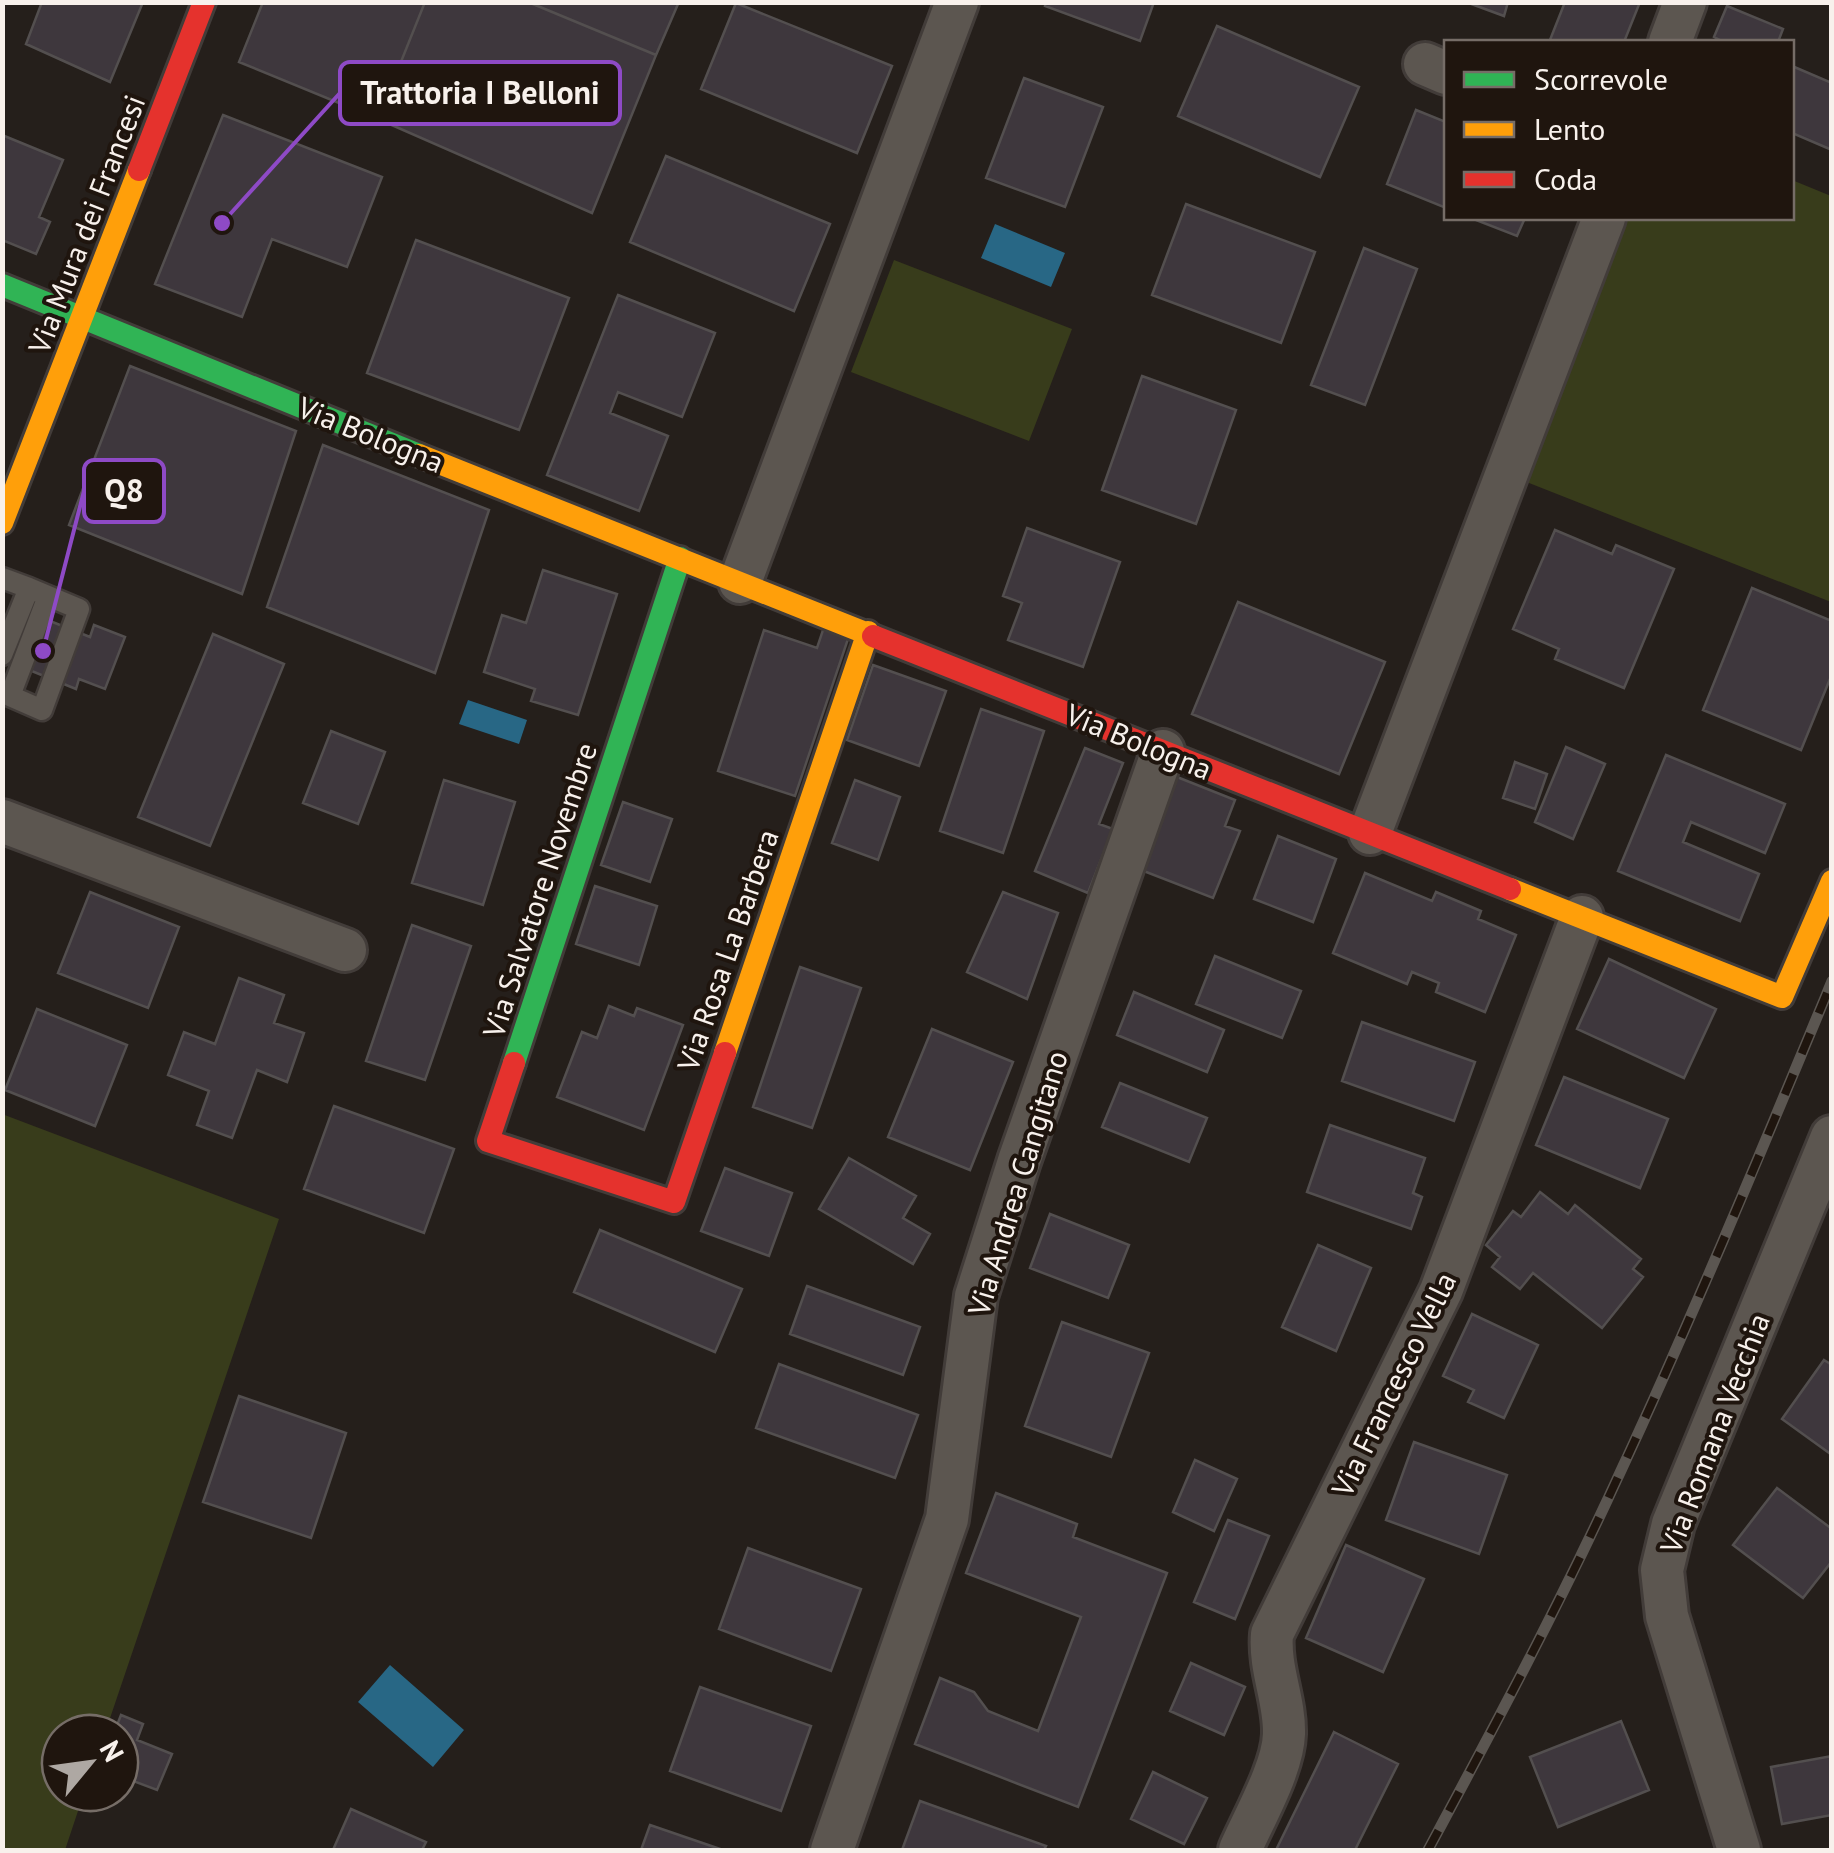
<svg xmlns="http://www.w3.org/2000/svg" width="1834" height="1853" font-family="'PT Sans',sans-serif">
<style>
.green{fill:#383c1b}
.water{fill:#286785}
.building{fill:#3e373d;stroke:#534f4f;stroke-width:2.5}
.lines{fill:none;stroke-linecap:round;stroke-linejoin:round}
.lane-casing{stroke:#423c39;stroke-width:25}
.street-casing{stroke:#423c39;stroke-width:48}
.fast-casing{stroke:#423c39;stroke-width:28}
.slow-casing{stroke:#423c39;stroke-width:28}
.jam-casing{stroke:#423c39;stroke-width:28}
.lane{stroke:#5c5650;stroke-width:20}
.street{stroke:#5c5650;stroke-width:42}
.fast{stroke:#30b455;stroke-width:22}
.slow{stroke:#ff9f0a;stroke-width:22}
.jam{stroke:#e5322d;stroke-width:22}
.rail-casing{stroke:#5b5651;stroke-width:11}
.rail{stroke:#1f150e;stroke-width:8;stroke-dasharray:22;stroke-linecap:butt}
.labels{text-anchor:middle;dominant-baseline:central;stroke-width:8;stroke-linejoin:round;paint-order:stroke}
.street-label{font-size:30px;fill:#f8f1ec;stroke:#1f150e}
.leader{fill:none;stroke:#8e4ac6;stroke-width:4}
.callout-dot{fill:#8e4ac6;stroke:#1f150e;stroke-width:4}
.callout{fill:#1f150e;stroke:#8e4ac6;stroke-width:4}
.callout-label{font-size:32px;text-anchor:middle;font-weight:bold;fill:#f8f1ec}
</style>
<rect width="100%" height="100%" fill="#251f1b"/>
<!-- green -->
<path class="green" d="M1792,180l39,16v406l-307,-121 96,-263h172z
M894,260l178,69 -43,112 -178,-69z
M2,1114l277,105 -174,514h-45v60h24l-19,57h-62z"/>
<!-- water -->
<path class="water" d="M995,224l70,29 -14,34 -70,-29z
M468,700l59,20 -8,24 -60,-20z
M390,1665l74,65 -31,37 -75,-65z"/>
<!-- building -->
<path class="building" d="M42,2h101l-33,80 -84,-38z
M263,2h162l-47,117 -139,-57z
M425,2h103l128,53 -64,158 -214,-94z
M528,2h146l4,2 -22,51z
M1046,2h108l-14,39 -95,-35z
M1466,2h42l-4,14z
M1565,2h75l-16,40h-67l-7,-2z
M736,3l156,63 -35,87 -156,-64z
M1727,6l56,23 -5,13h-54l-10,-5z
M1217,26l142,61 -39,90 -142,-61z
M1792,66l40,17v67l-40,-17z
M1024,78l79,29 -38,100 -79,-29z
M1416,110l30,12v86l-59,-24z
M223,115l159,62 -35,90 -75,-28 -30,78 -87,-33z
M2,135l61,25 -24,57 11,5 -14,32 -34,-14z
M666,156l164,68 -36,87 -164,-69z
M1186,204l129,48 -34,91 -129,-48z
M1471,218h54l-8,18z
M416,240l153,58 -50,132 -152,-57z
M1364,248l53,21 -52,136 -54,-20z
M618,295l97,38 -33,84 -64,-25 -8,21 58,23 -29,75 -92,-36z
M130,366l166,65 -54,163 -173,-69z
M1142,376l94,34 -40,114 -94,-34z
M323,445l166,65 -54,163 -168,-66z
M1027,528l93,34 -37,105 -75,-27 14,-37 -19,-7z
M1555,530l57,24 4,-9 58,24 -50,119 -69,-29 4,-10 -46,-20z
M543,570l74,24 -39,121 -47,-14 4,-12 -51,-17 18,-57 24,8z
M1752,588l80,33v53l-31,76 -98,-40z
M1238,602l147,60 -46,112 -147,-60z
M15,607l75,30 4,-12 31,12 -20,52 -26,-10 -3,10 -74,-30z
M824,627l25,9 -54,160 -77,-25 46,-141 53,18z
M213,634l71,30 -74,182 -72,-29z
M873,665l73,26 -27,75 -72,-26z
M981,709l63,22 -41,122 -63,-22z
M331,731l54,21 -27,72 -55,-21z
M1566,747l39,17 -32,75 -38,-17z
M1085,748l38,15 -24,61 14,5 -25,64 -53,-22z
M1666,755l119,49 -20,49 -74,-31 -8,20 76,32 -19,47 -122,-50z
M1515,762l32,12 -12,35 -32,-11z
M1177,777l58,23 -10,26 15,5 -27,67 -72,-28z
M444,780l71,22 -32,103 -71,-22z
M855,780l45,17 -22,63 -46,-17z
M623,802l49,17 -22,63 -49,-17z
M1278,836l58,23 -23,63 -59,-23z
M1365,873l67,28 4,-9 45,19 -3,8 38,16 -31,77 -49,-20 3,-9 -27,-11 -5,12 -74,-31z
M595,886l62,20 -18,59 -63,-21z
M90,892l89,35 -31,81 -90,-35z
M1003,892l55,21 -31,86 -60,-27z
M412,925l59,21 -46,134 -59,-19z
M1215,956l86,35 -19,47 -86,-34z
M1609,959l107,50 -32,69 -107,-49z
M800,967l61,21 -49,140 -59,-21z
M239,978l45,17 -10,28 30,10 -17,49 -30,-12 -25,68 -35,-13 12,-34 -41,-16 16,-43 31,12z
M1134,992l90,38 -17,42 -90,-37z
M609,1006l25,10 3,-8 46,17 -39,105 -87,-33 25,-65 15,6z
M37,1009l90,36 -32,81 -90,-36z
M1362,1022l113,40 -21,59 -112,-40z
M932,1029l81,33 -43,108 -82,-33z
M1564,1077l104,42 -28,69 -104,-43z
M1120,1083l87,35 -18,44 -87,-35z
M334,1106l120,43 -30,84 -120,-44z
M1330,1125l95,33 -12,35 9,4 -11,32 -104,-37z
M849,1158l67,38 -13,22 27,16 -17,30 -94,-55z
M725,1168l67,25 -23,63 -68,-25z
M1540,1192l28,22 7,-9 66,54 -8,10 10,8 -41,51 -69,-55 -13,16 -28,-22 8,-10 -14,-12 27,-34 8,6z
M1050,1214l79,31 -21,53 -78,-30z
M600,1230l142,59 -27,63 -141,-60z
M1318,1245l53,23 -35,83 -54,-24z
M807,1286l113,41 -17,48 -113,-41z
M1472,1314l66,31 -34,73 -36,-16 6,-12 -31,-14z
M1062,1322l87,31 -38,104 -86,-31z
M1824,1360l8,5v90l-50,-36z
M779,1364l139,51 -23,63 -139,-50z
M239,1396l107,37 -35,105 -108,-36z
M1414,1442l93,33 -28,79 -93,-34z
M1195,1460l42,19 -23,52 -41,-19z
M1777,1488l55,41v32l-29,37 -70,-53z
M996,1493l81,31 -4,13 94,36 -89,234 -163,-63 25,-66 34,14 14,19 50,20 43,-114 -115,-44z
M1228,1520l41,16 -34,83 -41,-17z
M1346,1545l78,34 -41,93 -77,-34z
M748,1548l113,41 -30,82 -112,-42z
M1191,1663l54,24 -21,48 -54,-24z
M700,1687l111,39 -30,85 -111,-40z
M121,1715l22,9 -6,16 35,14 -15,36 -37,-14v-43h-6z
M1621,1721l28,69 -91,37 -28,-70z
M1334,1732l64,32 -43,86h-79z
M1832,1756v59l-50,9 -11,-57z
M1153,1772l54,26 -23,46 -53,-25z
M920,1801l126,45 -2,4h-142z
M351,1809l75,33 -4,8h-89z
M650,1825l73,25h-82z"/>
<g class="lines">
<defs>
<path id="lane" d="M2,578l27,10 -27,67
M2,693l8,3 38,-100 -19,-8
M10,696l32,14 37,-101 -31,-13"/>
<path id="street" d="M1670,42l15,-40
M1425,64l21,9
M740,582l217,-580
M2,821l343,129
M1370,833l234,-615
M832,1850l115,-331 29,-223 43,-135 144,-410
M1240,1850c14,-32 43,-82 44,-116 1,-34 -15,-65 -12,-100l169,-343 141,-374
M1739,1850l-72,-234 -5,-46 11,-46 159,-387"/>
<path id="fast" d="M2,285l417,170
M514,1063l166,-505"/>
<path id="slow" d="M419,455l454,181
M2,523l137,-353
M1510,889l272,108 50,-116
M725,1053l143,-421"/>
<path id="jam" d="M139,170l65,-168
M873,636l637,253
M514,1063l-26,78 186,61 51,-149"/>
</defs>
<!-- lane casing -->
<use href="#lane" class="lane-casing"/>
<!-- street casing -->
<use href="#street" class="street-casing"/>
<!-- fast casing -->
<use href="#fast" class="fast-casing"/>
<!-- slow casing -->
<use href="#slow" class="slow-casing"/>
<!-- jam casing -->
<use href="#jam" class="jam-casing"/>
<!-- lane -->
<use href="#lane" class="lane"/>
<!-- street -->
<use href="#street" class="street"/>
<!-- fast -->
<use href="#fast" class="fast"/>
<!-- slow -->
<use href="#slow" class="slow"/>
<!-- jam -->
<use href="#jam" class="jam"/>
<defs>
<path id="rail" d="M1428,1850c66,-123 132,-246 190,-373 76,-163 145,-330 214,-496"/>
</defs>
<!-- rail casing -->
<use href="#rail" class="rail-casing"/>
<!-- rail -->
<use href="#rail" class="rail"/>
</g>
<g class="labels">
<!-- street labels -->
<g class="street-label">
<text transform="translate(86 224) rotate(-69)">Via Mura dei Francesi</text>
<text transform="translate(371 434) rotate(22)">Via Bologna</text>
<text transform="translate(1139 741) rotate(22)">Via Bologna</text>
<text transform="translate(539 890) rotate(-72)">Via Salvatore Novembre</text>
<text transform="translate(727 950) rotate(-71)">Via Rosa La Barbera</text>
<text transform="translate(1017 1183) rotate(-73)">Via Andrea Cangitano</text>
<text transform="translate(1393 1384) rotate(-64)">Via Francesco Vella</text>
<text transform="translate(1714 1433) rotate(-69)">Via Romana Vecchia</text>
</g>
</g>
<!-- callouts -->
<path class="leader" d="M222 223L340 93M43 651L84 491"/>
<g class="callout-dot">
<circle cx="222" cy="223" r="10"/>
<circle cx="43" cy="651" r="10"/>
</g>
<g class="callout">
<rect x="340" y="62" width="280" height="62" rx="10"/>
<rect x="84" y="460" width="80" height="62" rx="10"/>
</g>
<g class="callout-label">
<text x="480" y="104">Trattoria I Belloni</text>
<text x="124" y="502">Q8</text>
</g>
<!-- border -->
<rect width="1834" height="1853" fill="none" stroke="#f8f1ec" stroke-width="10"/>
<!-- legend -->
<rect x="1444" y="40" width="350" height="180" fill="#1f150e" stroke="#766d67" stroke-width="2.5"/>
<rect x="1464" y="72" width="50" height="15" fill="#30b455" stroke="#766d67" stroke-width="2.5"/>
<text x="1534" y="90" font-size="30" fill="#f8f1ec">Scorrevole</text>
<rect x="1464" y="122" width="50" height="15" fill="#ff9f0a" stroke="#766d67" stroke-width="2.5"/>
<text x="1534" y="140" font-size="30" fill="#f8f1ec">Lento</text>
<rect x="1464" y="172" width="50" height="15" fill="#e5322d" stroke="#766d67" stroke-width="2.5"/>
<text x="1534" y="190" font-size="30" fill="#f8f1ec">Coda</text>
<!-- north arrow -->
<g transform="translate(90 1763) rotate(61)"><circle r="48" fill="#1f150e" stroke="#766d67" stroke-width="2.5"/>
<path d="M0-8L18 38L0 25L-18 38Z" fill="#aea8a3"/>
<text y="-15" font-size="28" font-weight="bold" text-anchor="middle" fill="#f8f1ec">N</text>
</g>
</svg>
